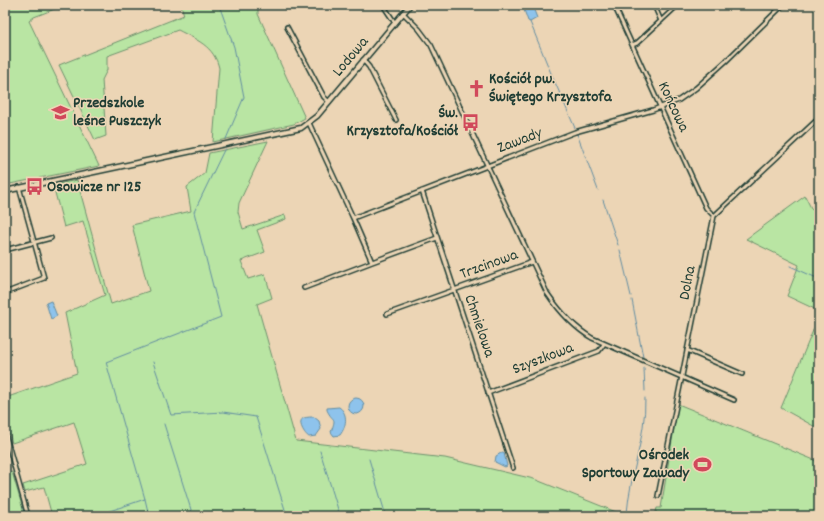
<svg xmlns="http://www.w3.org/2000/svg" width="824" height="521" font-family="Dekko,sans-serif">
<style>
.green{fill:#b9e5a3;stroke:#6c916c}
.water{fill:#8ec3ec;stroke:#628da2}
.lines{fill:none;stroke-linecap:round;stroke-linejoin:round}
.stream{stroke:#628da2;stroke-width:1}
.minor-casing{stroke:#1f3d34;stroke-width:6}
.tertiary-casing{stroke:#1f3d34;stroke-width:7}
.minor{stroke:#ecd5b5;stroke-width:3}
.tertiary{stroke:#ecd5b5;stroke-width:4}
.labels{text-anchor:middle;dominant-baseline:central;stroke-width:3;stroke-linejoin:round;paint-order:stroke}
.street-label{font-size:16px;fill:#1f3d34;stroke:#ecd5b5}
.poi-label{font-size:16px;font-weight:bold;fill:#1f3d34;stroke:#ecd5b5;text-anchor:start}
</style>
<rect width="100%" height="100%" fill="#ecd5b5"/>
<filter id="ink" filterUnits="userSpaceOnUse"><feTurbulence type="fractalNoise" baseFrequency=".025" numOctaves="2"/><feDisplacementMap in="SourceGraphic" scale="8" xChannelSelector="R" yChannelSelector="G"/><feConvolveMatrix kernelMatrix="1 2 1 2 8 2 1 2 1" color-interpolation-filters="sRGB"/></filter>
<g filter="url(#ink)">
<!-- green -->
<path class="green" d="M5,5h60l-31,12 -5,4 70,145 -94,19z
M181,5h80l-3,3v6l47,104 -11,6 -81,18 6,-74c-5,-22 -22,-28 -41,-38l-71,26v14l-5,10 4,56 -11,4 -36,-75 125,-50z
M268,141l-29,62 -1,9 5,17 42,-14 1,4 -29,11 8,22 -24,9 7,18 17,-5 7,24 -15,6 39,137 149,17 89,21 92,37h-574l-8,-29 -19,5 -2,-7 64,-21 -13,-42 -62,21 -7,-25v-20l72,-25 -12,-60 40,-18 -22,-74 -19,6 -11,-42 24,-5 34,124 38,-13 -17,-66 59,-14 -4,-24 18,-14 4,-20z
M805,196l7,14 7,-6v107l-32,-15 12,-31 -53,-26z
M819,316v113l-38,-21z
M678,404l141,58v54h-164l2,-8h4z
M12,472l13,44h-20v-42z"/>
<!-- water -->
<path class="water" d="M525,5h7l5,13 -7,4 -2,-1 -5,-14z
M51,301l6,15 -6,3 -5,-16z
M348 406a8 8 0 1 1 16 0a8 8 0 1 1-16 0Z
M339,407c10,7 7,20 1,28l-6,1 -3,-4c6,-17 2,-9 -4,-22v-2z
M314,417l5,4 2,8 -5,7 -7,1c-4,-2 -13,-16 -5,-19 3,-1 8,-1 10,-1z
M501,453h3l3,13 -2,1 -10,-5 1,-6z"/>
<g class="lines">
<!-- stream -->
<path class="stream" d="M219,5l15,42 10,50 -18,42
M530,22l20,49 25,57
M577,134l21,56
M603,200l15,45
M620,250l11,46
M790,266l29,13
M632,300l11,57
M153,362l18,53 52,-3 33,5 31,99
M644,368l1,23
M164,424l29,92
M320,451l20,65
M369,459l17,57
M145,499l4,17
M23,508l3,8
M627,513c3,-39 19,-76 18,-115
M95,516l50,-17 -39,-137 115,-45 -27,-105 31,-64"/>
<defs>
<path id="minor" d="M383,5l12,18
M614,5l92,203 8,8
M654,5l7,16
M403,13l16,16 12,16 116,248c13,19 26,34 45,45l142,62
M287,27l37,70 5,5
M632,45l5,-2 41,-38
M363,60l6,7 27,53
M309,123l44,95
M422,191l91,277
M5,250l46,-12
M372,262l65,-24
M304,288l68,-26 -19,-44 222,-86 78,-22 26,-10 17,-12 30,-27 57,-56
M5,293l39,-15 -25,-91
M387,314l145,-52
M687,350l55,24
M488,393l111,-42 5,-7
M5,433l23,83
M658,496l56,-280 105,-98"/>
<path id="tertiary" d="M5,191l296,-63 16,-12 93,-111"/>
</defs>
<!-- minor casing -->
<use href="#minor" class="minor-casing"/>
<!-- tertiary casing -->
<use href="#tertiary" class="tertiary-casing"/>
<!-- minor -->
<use href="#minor" class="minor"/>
<!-- tertiary -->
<use href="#tertiary" class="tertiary"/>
</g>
</g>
<!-- icons -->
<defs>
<symbol id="church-bare" viewBox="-9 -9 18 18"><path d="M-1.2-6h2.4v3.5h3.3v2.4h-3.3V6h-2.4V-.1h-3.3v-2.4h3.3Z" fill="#d1495b" stroke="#ecd5b5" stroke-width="2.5" paint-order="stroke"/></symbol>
<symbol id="school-bare" viewBox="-9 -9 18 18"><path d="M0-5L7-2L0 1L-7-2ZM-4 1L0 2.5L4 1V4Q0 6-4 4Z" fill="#d1495b" stroke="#ecd5b5" stroke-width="2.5" paint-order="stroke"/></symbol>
<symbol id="bus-bare" viewBox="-9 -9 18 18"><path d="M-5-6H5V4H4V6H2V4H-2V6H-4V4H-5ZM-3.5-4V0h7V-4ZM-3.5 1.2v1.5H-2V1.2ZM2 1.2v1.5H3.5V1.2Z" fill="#d1495b" stroke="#ecd5b5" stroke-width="2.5" paint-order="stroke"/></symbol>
<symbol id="stadium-bare" viewBox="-9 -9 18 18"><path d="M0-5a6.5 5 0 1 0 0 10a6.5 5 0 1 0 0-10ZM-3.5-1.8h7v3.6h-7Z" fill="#d1495b" stroke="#ecd5b5" stroke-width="2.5" paint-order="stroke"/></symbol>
</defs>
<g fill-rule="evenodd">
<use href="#church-bare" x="464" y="76" width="25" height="25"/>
<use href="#school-bare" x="48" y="100" width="25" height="25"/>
<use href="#bus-bare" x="458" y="110" width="25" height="25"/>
<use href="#bus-bare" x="22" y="174" width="25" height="25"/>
<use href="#stadium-bare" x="690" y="452" width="25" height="25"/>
</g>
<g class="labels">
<!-- street labels -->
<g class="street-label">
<text transform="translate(351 57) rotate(-50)">Lodowa</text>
<text transform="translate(673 107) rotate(65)">Końcowa</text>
<text transform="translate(520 141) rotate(-21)">Zawady</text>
<text transform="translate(489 265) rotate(-20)">Trzcinowa</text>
<text transform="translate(688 283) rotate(-79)">Dolna</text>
<text transform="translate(479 326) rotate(71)">Chmielowa</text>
<text transform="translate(543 359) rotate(-21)">Szyszkowa</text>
</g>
<!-- poi labels -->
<g class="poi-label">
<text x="489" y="79">Kościół pw.<tspan x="489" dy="18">Świętego Krzysztofa</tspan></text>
<text x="73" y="103">Przedszkole<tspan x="73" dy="18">leśne Puszczyk</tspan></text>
<text x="458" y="113" text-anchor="end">Św.<tspan x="458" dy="18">Krzysztofa/Kościół</tspan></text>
<text x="47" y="187">Osowicze nr 125</text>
<text x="689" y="455" text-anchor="end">Ośrodek<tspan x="689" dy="18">Sportowy Zawady</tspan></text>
</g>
</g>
<!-- margin -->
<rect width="824" height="521" fill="none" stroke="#ecd5b5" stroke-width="20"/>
<rect x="10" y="10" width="804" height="501" fill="none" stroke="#1f3d34" stroke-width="1.5" filter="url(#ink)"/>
</svg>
